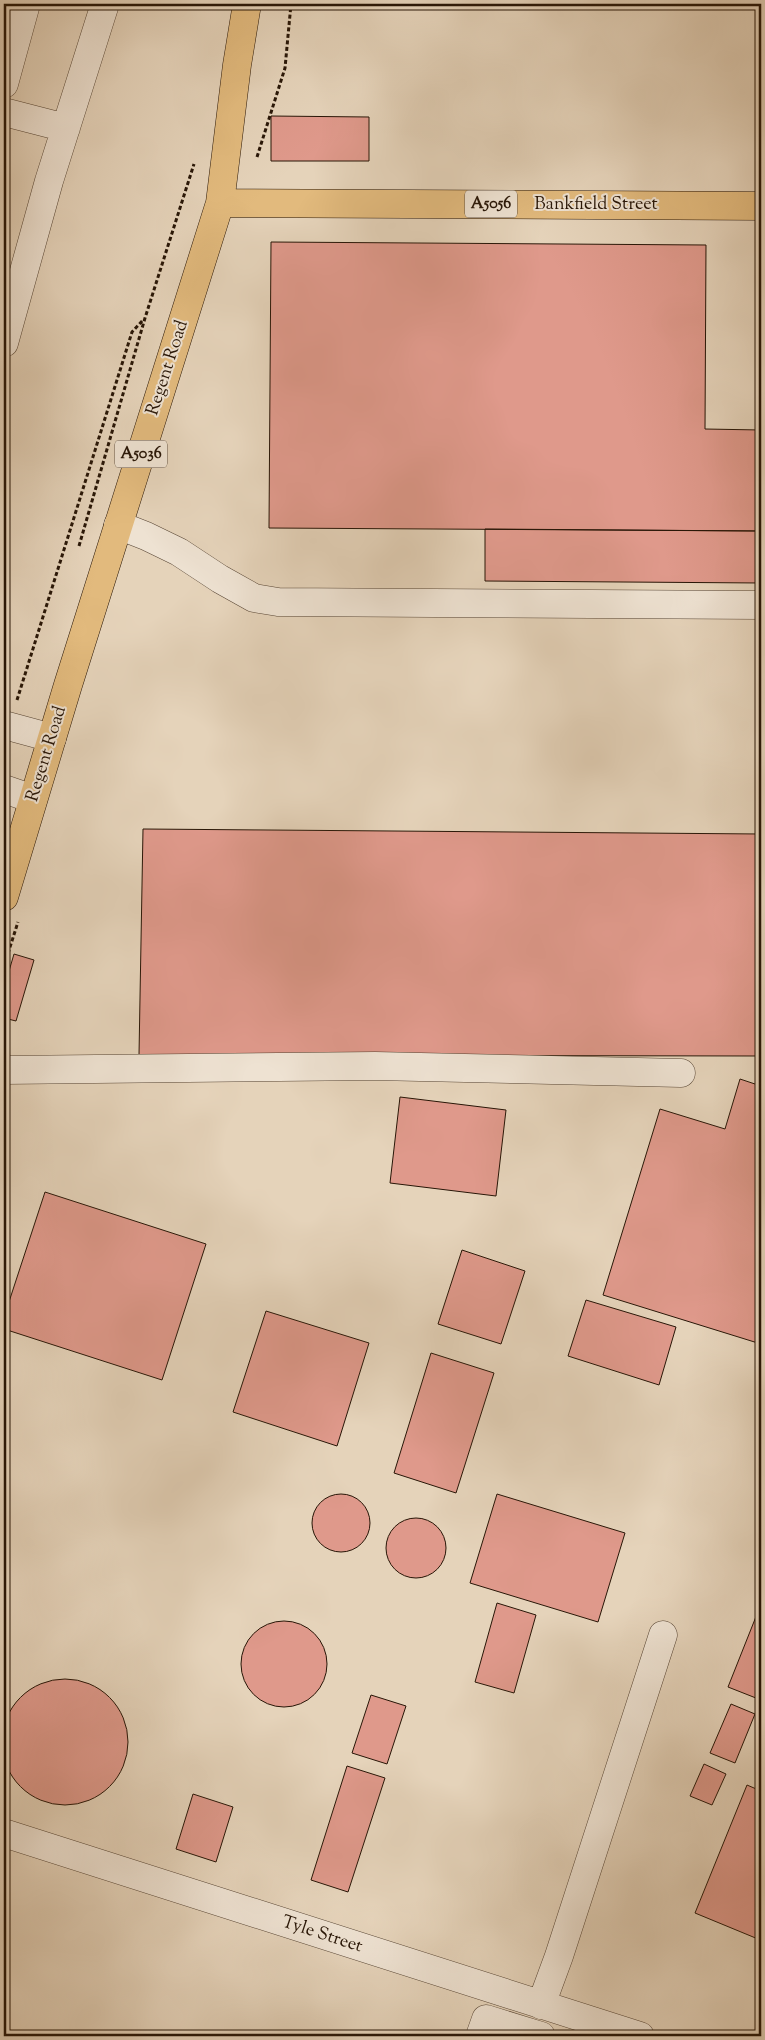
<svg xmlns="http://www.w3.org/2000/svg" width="765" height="2040" font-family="'Sorts Mill Goudy',serif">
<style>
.building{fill:#df998b;stroke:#281607}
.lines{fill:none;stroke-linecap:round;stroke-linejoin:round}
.minor-casing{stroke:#574534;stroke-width:29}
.major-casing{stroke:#281607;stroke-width:29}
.path{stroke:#281607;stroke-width:3;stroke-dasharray:4 2.5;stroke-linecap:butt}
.minor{stroke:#eee2d2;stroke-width:28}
.major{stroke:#e2ba7d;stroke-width:28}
.labels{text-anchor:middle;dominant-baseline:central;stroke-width:4;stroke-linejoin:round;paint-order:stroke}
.shield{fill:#eee2d2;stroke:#635344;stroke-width:1}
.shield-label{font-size:16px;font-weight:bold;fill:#281607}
.street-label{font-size:18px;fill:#281607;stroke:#eee2d2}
</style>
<rect width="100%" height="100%" fill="#e5d3ba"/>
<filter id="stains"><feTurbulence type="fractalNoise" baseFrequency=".004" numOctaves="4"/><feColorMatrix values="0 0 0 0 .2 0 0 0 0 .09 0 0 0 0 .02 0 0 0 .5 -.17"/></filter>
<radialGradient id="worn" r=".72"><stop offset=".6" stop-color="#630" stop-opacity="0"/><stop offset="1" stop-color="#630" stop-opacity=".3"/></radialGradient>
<!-- building -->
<path class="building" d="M271,116l98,1v44h-98z
M271,242l435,3 -1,184 56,1v101l-492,-3z
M485,529l276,2v52l-276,-2z
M143,829l618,5v222l-622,-1z
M14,954l20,6 -18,61 -12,-3v-30z
M740,1079l21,7v258l-158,-49 57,-186 65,20z
M400,1097l106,13 -10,86 -106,-13z
M45,1192l161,52 -44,136 -158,-51v-12z
M462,1250l63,21 -24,73 -63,-20z
M586,1300l90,27 -17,58 -91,-29z
M266,1311l103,32 -32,103 -104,-34z
M431,1353l63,20 -38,120 -62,-20z
M312 1523a29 29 0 1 1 58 0a29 29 0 1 1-58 0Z
M497,1494l128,39 -27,89 -128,-39z
M386 1548a30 30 0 1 1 60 0a30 30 0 1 1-60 0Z
M497,1603l39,12 -22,78 -39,-11z
M761,1604v96l-33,-13z
M241 1664a43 43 0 1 1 86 0a43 43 0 1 1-86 0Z
M2 1742a63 63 0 1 1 126 0a63 63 0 1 1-126 0Z
M371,1695l35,11 -19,58 -35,-11z
M731,1704l24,10 -20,49 -25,-10z
M704,1764l22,10 -14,31 -22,-9z
M347,1766l38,12 -37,114 -37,-12z
M747,1785l14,6v141l-3,7 -63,-26z
M193,1794l40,13 -17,55 -40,-13z"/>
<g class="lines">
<defs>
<path id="minor" d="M4,84l22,-80
M4,112l62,16
M4,343l45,-162 56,-177
M118,525l28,11 33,16 41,27 34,19 24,4 483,3
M4,725l48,13
M4,789l29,10
M4,1070l371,-4 306,7
M4,1833l636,203
M541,2005l18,-49 104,-321
M480,2036l6,-17 55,17"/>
<path id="major" d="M220,203l541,3
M4,897l64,-212 152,-482 17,-138 10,-61"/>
</defs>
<!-- minor casing -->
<use href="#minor" class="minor-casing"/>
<!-- major casing -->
<use href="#major" class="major-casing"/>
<!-- path -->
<path class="path" d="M257,157l28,-89 6,-64
M79,546l66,-228 49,-154
M17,700l115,-368 11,-12
M4,966l14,-44"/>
<!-- minor -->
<use href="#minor" class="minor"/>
<!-- major -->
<use href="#major" class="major"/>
</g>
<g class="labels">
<!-- shield labels -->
<g class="shield">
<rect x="465" y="190.5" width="52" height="27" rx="4"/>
<rect x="115" y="440.5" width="52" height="27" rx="4"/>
</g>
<g class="shield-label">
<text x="491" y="204">A5056</text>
<text x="141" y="454">A5036</text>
</g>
<!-- street labels -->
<g class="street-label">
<text x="596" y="205">Bankfield Street</text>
<text transform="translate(168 368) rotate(-72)">Regent Road</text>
<text transform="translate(47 754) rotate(-73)">Regent Road</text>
<text transform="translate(322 1935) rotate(18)">Tyle Street</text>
</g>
</g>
<!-- margin -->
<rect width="765" height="2040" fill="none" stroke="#e5d3ba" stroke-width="20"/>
<rect x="5" y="5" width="755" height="2030" fill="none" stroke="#281607" stroke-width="2.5"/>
<rect x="10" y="10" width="745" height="2020" fill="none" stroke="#281607"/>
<rect width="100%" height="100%" filter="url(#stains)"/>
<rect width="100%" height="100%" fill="url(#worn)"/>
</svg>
